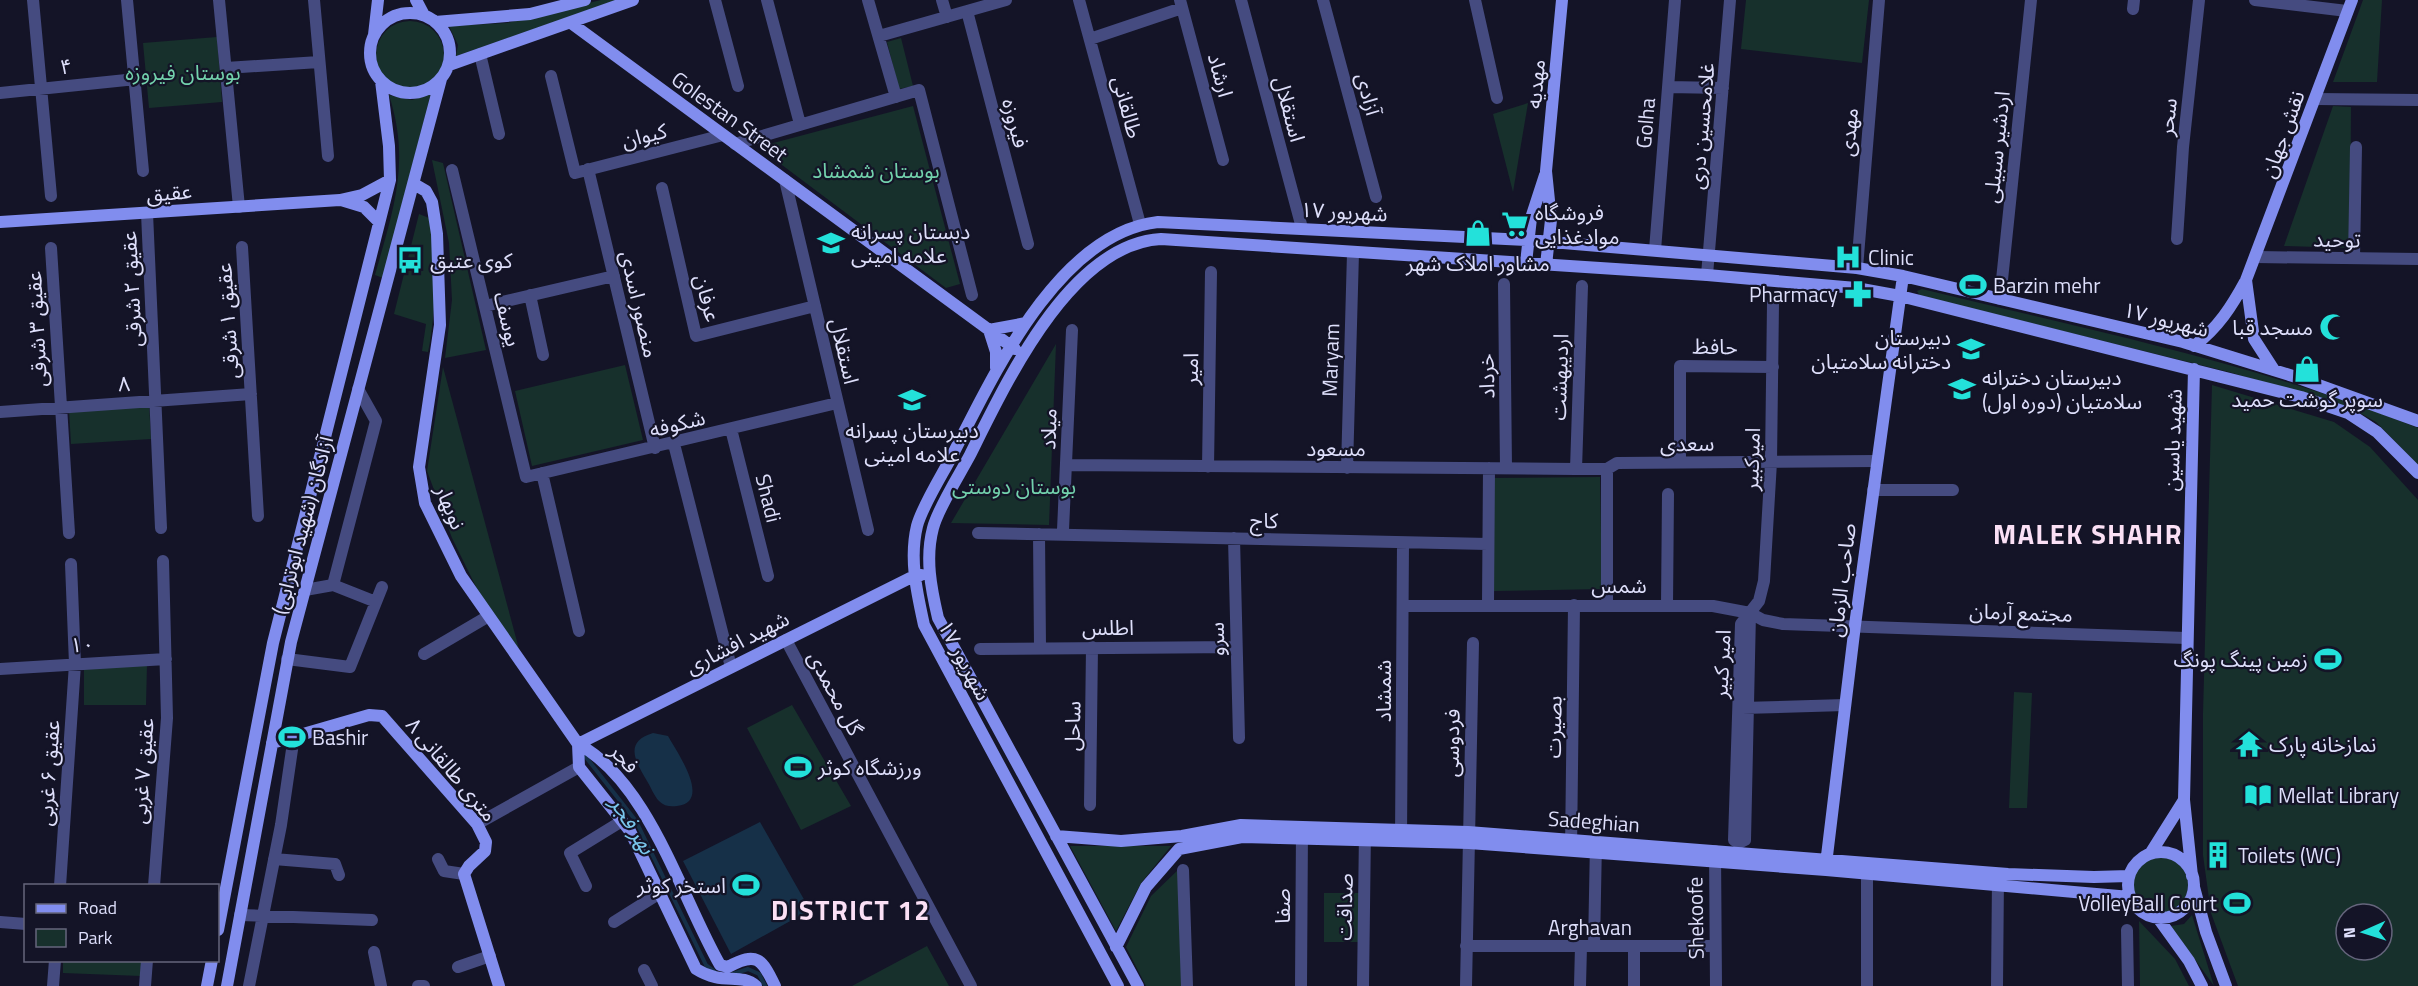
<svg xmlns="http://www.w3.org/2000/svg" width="2418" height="986" font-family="'Titillium Web','Noto Sans Arabic',sans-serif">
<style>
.green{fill:#17302c;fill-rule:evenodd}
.water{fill:#163048}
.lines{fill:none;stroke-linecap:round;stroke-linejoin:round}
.stream{stroke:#163048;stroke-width:4}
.street{stroke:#454b80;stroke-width:12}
.secondary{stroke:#818dee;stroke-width:12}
.labels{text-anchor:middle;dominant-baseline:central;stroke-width:4.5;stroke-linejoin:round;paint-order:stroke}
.street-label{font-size:21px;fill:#dedffb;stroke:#141427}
.park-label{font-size:21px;fill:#73d2ad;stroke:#141427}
.poi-label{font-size:21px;fill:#dedffb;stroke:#141427;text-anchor:start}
.water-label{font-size:22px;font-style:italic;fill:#7ac7ed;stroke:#141427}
.district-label{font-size:27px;font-weight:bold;letter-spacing:1.5px;fill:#fbe0f5;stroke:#141427}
</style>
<rect width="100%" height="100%" fill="#141427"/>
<!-- green -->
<path class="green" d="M601,0h16l-161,56 2,-11 -9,-19 58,-3z
M1746,0h123l-7,63 -121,-14z
M2363,0h19l-5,82h-44z
M376 55a34 34 0 1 1 68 0a34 34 0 1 1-68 0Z
M217,37l5,65 -73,6 -6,-65z
M901,38l12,48 -14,3 -12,-47z
M431,93l-48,185 -8,-3c18,-65 36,-112 14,-180l23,5z
M1528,103l-15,89 -20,-78z
M913,106l47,178 -14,4 -188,-141z
M2333,106l18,1 -1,141 -66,-2z
M432,160l11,3 43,187 -41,8 7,-58 -3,-57z
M419,214l10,4c7,43 8,92 -1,134l-6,-1 4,-27 -32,-10z
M1922,289c167,41 336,75 496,139v37l-42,-43 -23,-13 -124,-37 -309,-76 -3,-5z
M1056,344l-7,181 -98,-2z
M625,365l18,75 -111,26 -17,-75z
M443,367l76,282 -38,-52 -29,-59 -25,-67z
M2212,385l122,37 36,25 48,53v486h-180l-27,-73 -8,-58v-141zM2346,914h36v36h-36z
M149,404l2,35 -80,5 -2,-34z
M1600,477l2,112 -108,2 -1,-113z
M147,664l-1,41h-62v-39z
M2014,692l18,1 -5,115h-18z
M792,705l59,101 -50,24 -54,-102z
M1070,846h101l-30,37 -25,48z
M2132 885a28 28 0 1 1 56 0a28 28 0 1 1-56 0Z
M1179,869l4,117h-37l-20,-39 25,-51z
M1324,893h36v49h-36z
M2192,915l22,71 -43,-60 13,-2z
M2139,921l36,38 14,27h-49z
M927,946l22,40h-97z
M63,961h79l-1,15 -78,-3z"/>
<!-- water -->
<path class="water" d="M653,733l15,3c8,15 45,66 9,70 -7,1 -13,0 -18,-5 -5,-5 -8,-14 -12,-20 -11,-19 -24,-39 6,-48z
M760,822l50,88 -79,44 -48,-93z"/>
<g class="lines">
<!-- stream -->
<path class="stream" d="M585,756l51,65 70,144 9,7
M733,974l15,-5 11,5 6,12"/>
<!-- street -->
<path class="street" d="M33,0l18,196
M127,0l16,171
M219,0l20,207
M314,0l14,156
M715,0l23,86
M767,0l33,124
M868,0l28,97
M942,0l5,17
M1079,0l61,224
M1180,0l43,160
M1241,0l61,228
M1323,0l53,197
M1475,0l22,98
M2255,0l92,11
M2133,9l1,-9
M967,11l61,233
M879,36l127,-36
M1090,39l92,-31
M480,54l19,80
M226,68l93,-6
M551,76l24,97 148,-38
M1668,87l55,1
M0,93l136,-14
M2316,99l102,1
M735,144l184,-54 53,205
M588,169l67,279
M452,170l74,307 311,-74
M785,180l83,350
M662,188l34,148 119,-30
M147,213l14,315
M2177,239l6,-92 16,-147
M242,247l16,269
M51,248l18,285
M1655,250l20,-250
M2256,257l162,2
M2354,258l2,-111
M1857,268l22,-268
M1707,275l23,-275
M1504,284l2,184
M530,295l13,60
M2000,299l31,-299
M485,306l129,-30
M0,412l251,-18
M731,429l37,147
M674,444l57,223
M1680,462v-96l93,1
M1066,465l510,4h31l10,-6 259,-2
M1208,467l3,-195
M1347,468l6,-215
M1576,469l6,-183
M1607,469v135
M542,473l37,158
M1873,490h80
M1063,530l9,-200
M978,533l510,11
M1039,534l1,113
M1234,538l5,200
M333,585l43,-164 -18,-32
M333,585l43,17
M305,590l28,-5
M1488,605l1,-137
M1667,605l1,-111
M1403,606h310l37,7 13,7 20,4 403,14
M1750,613l-5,227 -6,3 -5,-3 7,-216 18,-23 5,-20 7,-119 2,-159
M786,640l185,346
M980,649l256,-2
M424,654l63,-37
M287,659l63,8 32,-80
M0,669l166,-10
M1742,708l103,-3
M1090,805l2,-158
M477,824l102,-57
M1401,838l2,-295
M1571,850l3,-245
M1715,851l1,135
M274,859l61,5 4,11
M438,859l6,12 20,3
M1183,870l4,116
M60,886l15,-222 -4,-100
M154,886l13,-168 -4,-157
M586,886l-16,-33 52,-32
M240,915l132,5
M0,922l26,2
M614,922l46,-29
M2127,930l1,56
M1466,946h248
M1594,946l2,-104
M1634,946v40
M374,952l7,34
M458,967l32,-11
M644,970l8,16
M53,986l2,-26
M145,986l2,-26
M249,986l32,-161 13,-89
M418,986h6
M1301,986l1,-158
M1363,986l2,-156
M1466,986l7,-343
M1580,986l1,-40
M1867,986v-123
M1997,986l1,-109"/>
<!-- secondary -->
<path class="secondary" d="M416,0l8,15
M370 53a40 40 0 1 1 80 0a40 40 0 1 1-80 0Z
M435,22l95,-8 55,-14
M571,23l444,326
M374,35l4,-35
M449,65l184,-65
M414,184l12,7 6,11 5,32 3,91 -21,142 6,36 36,73 117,168c71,38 103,153 142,221l8,2c29,-16 34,-8 47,19
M341,200l23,7 15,15
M0,222l340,-22 22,-5 28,-15
M1526,263l5,-45 14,-43
M1546,265l5,-45 -5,-49 16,-171
M2246,280l8,59 20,31
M2194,346c24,-18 38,-40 52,-66l106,-280
M996,368v-16l-7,-22 37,-7
M272,743l97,-28 13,1 95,108 9,18 -1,9 -16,15 -5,8 35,112
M578,744l336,-168 7,-1
M578,744l1,23 51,64 66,138c27,17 44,3 60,17
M1056,836l65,5 61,-5 59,-11 227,7 540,42 86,3 35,-1
M2128 885a33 33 0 1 1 66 0a33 33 0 1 1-66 0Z
M2150,854l34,-54
M1826,864l29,-239 48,-349
M2192,876l-8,-76 10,-431
M2194,887l12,45 20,54
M2158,918l31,43 13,25
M218,930l55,-287 117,-463 -1,-34 -8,-65
M1116,947l30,-60 33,-38 63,-12 227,6 357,27 304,27
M207,986l5,-26
M227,986l64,-344 150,-563
M1118,986l-194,-361c-7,-32 -15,-66 -7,-99 5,-20 27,-54 37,-74 40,-78 105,-219 204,-230l370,18 329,28 46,8 280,66 113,35 122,44
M1138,986l-200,-368c-7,-30 -13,-60 -5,-90 5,-20 27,-54 37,-73 36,-72 100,-211 191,-216l546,36 149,13 44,8 401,101 47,16 29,19 41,41"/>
</g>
<!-- icons -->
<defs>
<symbol id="supermarket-bare" viewBox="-9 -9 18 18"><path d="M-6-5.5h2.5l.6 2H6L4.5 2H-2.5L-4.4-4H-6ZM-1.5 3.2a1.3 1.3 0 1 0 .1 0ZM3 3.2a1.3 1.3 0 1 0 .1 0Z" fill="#23e1da" stroke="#141427" stroke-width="2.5" paint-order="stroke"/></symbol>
<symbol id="shop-bare" viewBox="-9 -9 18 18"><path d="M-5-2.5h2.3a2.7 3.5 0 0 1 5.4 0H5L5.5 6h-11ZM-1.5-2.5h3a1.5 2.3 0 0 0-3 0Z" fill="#23e1da" stroke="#141427" stroke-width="2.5" paint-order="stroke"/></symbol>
<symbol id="school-bare" viewBox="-9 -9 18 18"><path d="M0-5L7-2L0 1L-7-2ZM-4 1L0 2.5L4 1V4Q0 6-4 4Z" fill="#23e1da" stroke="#141427" stroke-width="2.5" paint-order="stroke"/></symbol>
<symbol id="hospital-bare" viewBox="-9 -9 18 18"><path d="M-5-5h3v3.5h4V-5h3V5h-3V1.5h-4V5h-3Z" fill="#23e1da" stroke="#141427" stroke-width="2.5" paint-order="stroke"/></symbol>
<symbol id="bus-bare" viewBox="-9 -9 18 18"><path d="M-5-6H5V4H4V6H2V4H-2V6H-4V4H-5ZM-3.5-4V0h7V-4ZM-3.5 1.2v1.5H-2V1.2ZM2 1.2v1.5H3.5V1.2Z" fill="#23e1da" stroke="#141427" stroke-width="2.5" paint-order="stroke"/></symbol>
<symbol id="stadium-bare" viewBox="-9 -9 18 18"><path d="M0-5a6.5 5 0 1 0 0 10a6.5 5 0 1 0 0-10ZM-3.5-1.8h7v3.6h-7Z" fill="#23e1da" stroke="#141427" stroke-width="2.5" paint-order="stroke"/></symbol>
<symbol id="pharmacy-bare" viewBox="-9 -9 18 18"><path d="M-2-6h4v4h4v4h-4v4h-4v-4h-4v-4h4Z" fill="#23e1da" stroke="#141427" stroke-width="2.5" paint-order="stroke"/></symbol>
<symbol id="mosque-bare" viewBox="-9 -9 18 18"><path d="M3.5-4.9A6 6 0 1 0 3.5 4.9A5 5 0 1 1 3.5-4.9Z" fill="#23e1da" stroke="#141427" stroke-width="2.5" paint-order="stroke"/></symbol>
<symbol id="temple-bare" viewBox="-9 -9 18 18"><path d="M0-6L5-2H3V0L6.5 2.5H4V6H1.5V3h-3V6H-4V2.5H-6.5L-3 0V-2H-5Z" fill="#23e1da" stroke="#141427" stroke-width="2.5" paint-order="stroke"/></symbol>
<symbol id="library-bare" viewBox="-9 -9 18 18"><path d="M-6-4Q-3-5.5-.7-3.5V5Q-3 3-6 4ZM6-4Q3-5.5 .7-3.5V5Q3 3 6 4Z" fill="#23e1da" stroke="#141427" stroke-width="2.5" paint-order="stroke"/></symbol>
<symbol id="building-bare" viewBox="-9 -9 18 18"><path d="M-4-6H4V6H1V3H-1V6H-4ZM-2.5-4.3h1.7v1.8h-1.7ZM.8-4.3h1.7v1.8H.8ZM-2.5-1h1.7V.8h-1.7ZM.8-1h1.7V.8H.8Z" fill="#23e1da" stroke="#141427" stroke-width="2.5" paint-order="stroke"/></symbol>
</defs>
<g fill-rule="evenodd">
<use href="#supermarket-bare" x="1496" y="205" width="38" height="38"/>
<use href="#shop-bare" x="1459" y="214" width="38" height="38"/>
<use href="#school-bare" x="812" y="224" width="38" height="38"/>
<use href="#hospital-bare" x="1829" y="238" width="38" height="38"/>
<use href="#bus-bare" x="391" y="241" width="38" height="38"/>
<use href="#stadium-bare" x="1954" y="266" width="38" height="38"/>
<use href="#pharmacy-bare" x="1839" y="275" width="38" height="38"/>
<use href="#mosque-bare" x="2314" y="308" width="38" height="38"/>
<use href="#school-bare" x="1952" y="330" width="38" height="38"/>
<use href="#shop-bare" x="2288" y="350" width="38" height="38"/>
<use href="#school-bare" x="1943" y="370" width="38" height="38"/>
<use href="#school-bare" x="893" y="381" width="38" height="38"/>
<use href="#stadium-bare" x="2309" y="640" width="38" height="38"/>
<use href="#stadium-bare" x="273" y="718" width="38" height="38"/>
<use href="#temple-bare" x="2230" y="725" width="38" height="38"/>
<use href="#stadium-bare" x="779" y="748" width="38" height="38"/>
<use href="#library-bare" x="2239" y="776" width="38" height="38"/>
<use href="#building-bare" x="2199" y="836" width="38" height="38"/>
<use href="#stadium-bare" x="727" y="866" width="38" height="38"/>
<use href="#stadium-bare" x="2218" y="884" width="38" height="38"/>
</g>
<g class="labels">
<!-- street labels -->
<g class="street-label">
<text transform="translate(66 66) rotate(-6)">۴</text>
<text transform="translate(1221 75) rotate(75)">ارشاد</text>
<text transform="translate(1535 84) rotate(-85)">مهدیه</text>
<text transform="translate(1369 94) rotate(75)">آزادی</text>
<text transform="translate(1128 107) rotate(75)">طالقانی</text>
<text transform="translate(1290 109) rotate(75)">استقلال</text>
<text transform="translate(730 116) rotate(36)">Golestan Street</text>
<text transform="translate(2167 117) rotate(-84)">سحر</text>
<text transform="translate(1016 123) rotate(75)">فیروزه</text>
<text transform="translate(1645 123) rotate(-85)">Golha</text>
<text transform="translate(1701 126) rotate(-85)">غلامحسین دری</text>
<text transform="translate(1848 132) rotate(-85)">مهدی</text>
<text transform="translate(2282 134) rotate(-70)">نقش جهان</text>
<text transform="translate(644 135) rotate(-14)">کیوان</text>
<text transform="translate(1996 147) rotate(-84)">اردشیر سبیلی</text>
<text transform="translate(169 192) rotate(-4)">عقیق</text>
<text transform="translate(1344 211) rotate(3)">۱۷ شهریور</text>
<text transform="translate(2337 239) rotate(1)">توحید</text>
<text transform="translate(131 289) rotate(-93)">عقیق ۲ شرقی</text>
<text transform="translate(708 298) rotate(75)">عرفان</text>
<text transform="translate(640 304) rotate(77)">منصور اسدی</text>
<text transform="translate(508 319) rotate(76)">یوسف</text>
<text transform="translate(2166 319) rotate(14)">۱۷ شهریور</text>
<text transform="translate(227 321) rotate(-94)">عقیق ۱ شرقی</text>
<text transform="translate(36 329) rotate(-93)">عقیق ۳ شرقی</text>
<text transform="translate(1715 346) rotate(1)">حافظ</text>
<text transform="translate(845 351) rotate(77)">استقلال</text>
<text transform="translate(1330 360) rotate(-88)">Maryam</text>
<text transform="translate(1190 369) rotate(-89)">امیر</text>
<text transform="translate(1486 376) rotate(-91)">خرداد</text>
<text transform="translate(1559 377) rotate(-88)">اردیبهشت</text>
<text transform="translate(124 383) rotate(-4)">۸</text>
<text transform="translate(677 423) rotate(-14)">شکوفه</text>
<text transform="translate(1048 429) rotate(-88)">میلاد</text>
<text transform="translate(2172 440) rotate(-88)">شهید یاسین</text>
<text transform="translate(1687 443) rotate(-1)">سعدی</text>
<text x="1336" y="448">مسعود</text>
<text transform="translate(1751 459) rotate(-88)">امیرکبیر</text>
<text transform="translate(769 498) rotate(76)">Shadi</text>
<text transform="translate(451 507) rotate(67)">نوبهار</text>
<text transform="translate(1264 520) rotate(1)">کاج</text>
<text transform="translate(302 525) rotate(-75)">آزادگان (شهید ابوترابی)</text>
<text transform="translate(1841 580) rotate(-83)">صاحب الزمان</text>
<text x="1619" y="585">شمس</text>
<text transform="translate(2021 612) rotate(2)">مجتمع آرمان</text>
<text x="1108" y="627">اطلس</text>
<text transform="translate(1216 639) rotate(-91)">سرو</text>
<text transform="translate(737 642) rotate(-27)">شهید افشاری</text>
<text transform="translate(82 644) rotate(-3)">۱۰</text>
<text transform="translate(965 660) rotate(62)">۱۷ شهریور</text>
<text transform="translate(1721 664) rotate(-87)">امیر کبیر</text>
<text transform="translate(1383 691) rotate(-90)">شمشاد</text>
<text transform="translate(836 693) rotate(62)">گل محمدی</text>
<text transform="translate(1072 726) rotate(-89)">ساحل</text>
<text transform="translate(1553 727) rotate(-89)">بصیرت</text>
<text transform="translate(1451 743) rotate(-89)">فردوسی</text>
<text transform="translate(625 758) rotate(47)">فجر</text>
<text transform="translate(452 769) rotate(50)">۸ متری طالقانی</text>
<text transform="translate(142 771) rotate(-86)">عقیق ۷ غربی</text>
<text transform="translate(48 773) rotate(-86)">عقیق ۶ غربی</text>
<text transform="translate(1594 821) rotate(4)">Sadeghian</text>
<text transform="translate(1282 906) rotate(-90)">صفا</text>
<text transform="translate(1344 907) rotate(-89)">صداقت</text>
<text transform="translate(1695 918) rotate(-91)">Shekoofe</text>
<text x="1590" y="927">Arghavan</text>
</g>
<!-- park labels -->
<g class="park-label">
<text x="183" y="72">بوستان فیروزه</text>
<text x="876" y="170">بوستان شمشاد</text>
<text x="1014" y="486">بوستان دوستی</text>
</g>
<!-- poi labels -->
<g class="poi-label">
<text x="1535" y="212">فروشگاه<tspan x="1535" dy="24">موادغذایی</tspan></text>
<text x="851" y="231">دبستان پسرانه<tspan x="851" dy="24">علامه امینی</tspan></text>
<text x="1868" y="257">Clinic</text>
<text x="430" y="260">کوی عتیق</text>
<text x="1478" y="263" text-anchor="middle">مشاور املاک شهر</text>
<text x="1993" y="285">Barzin mehr</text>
<text x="1838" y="294" text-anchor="end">Pharmacy</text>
<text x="2313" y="327" text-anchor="end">مسجد قبا</text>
<text x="1951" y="337" text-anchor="end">دبیرستان<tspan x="1951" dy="24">دخترانه سلامتیان</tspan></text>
<text x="1982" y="377">دبیرستان دخترانه<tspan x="1982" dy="24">سلامتیان (دوره اول)</tspan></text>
<text x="2307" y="399" text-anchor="middle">سوپر گوشت حمید</text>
<text x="912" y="430" text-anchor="middle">دبیرستان پسرانه<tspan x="912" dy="24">علامه امینی</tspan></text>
<text x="2308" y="659" text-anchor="end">زمین پینگ پونگ</text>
<text x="312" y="737">Bashir</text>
<text x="2269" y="744">نمازخانه پارک</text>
<text x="818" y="767">ورزشگاه کوثر</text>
<text x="2278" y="795">Mellat Library</text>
<text x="2238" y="855">Toilets (WC)</text>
<text x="726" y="885" text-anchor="end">استخر کوثر</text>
<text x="2217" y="903" text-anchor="end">VolleyBall Court</text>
</g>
<!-- water labels -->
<g class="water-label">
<text transform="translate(633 825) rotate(58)">نهر فجر</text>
</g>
<!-- district labels -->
<g class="district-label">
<text x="2088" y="533">MALEK SHAHR</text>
<text x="851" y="909">DISTRICT 12</text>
</g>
</g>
<!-- legend -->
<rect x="24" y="884" width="195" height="78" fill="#141427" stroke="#65657c" stroke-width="1.5"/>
<rect x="36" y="904" width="30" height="9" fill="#818dee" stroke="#65657c" stroke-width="1.5"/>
<text x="78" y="914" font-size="18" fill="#dedffb">Road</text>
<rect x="36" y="929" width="30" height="18" fill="#17302c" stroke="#65657c" stroke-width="1.5"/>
<text x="78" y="944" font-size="18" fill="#dedffb">Park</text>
<!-- north arrow -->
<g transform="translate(2364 932) rotate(267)"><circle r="28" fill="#141427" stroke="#65657c" stroke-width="1.5"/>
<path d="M0-4.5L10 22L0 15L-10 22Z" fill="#23e1da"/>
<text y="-9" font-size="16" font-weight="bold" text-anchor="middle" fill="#dedffb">N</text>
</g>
</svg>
